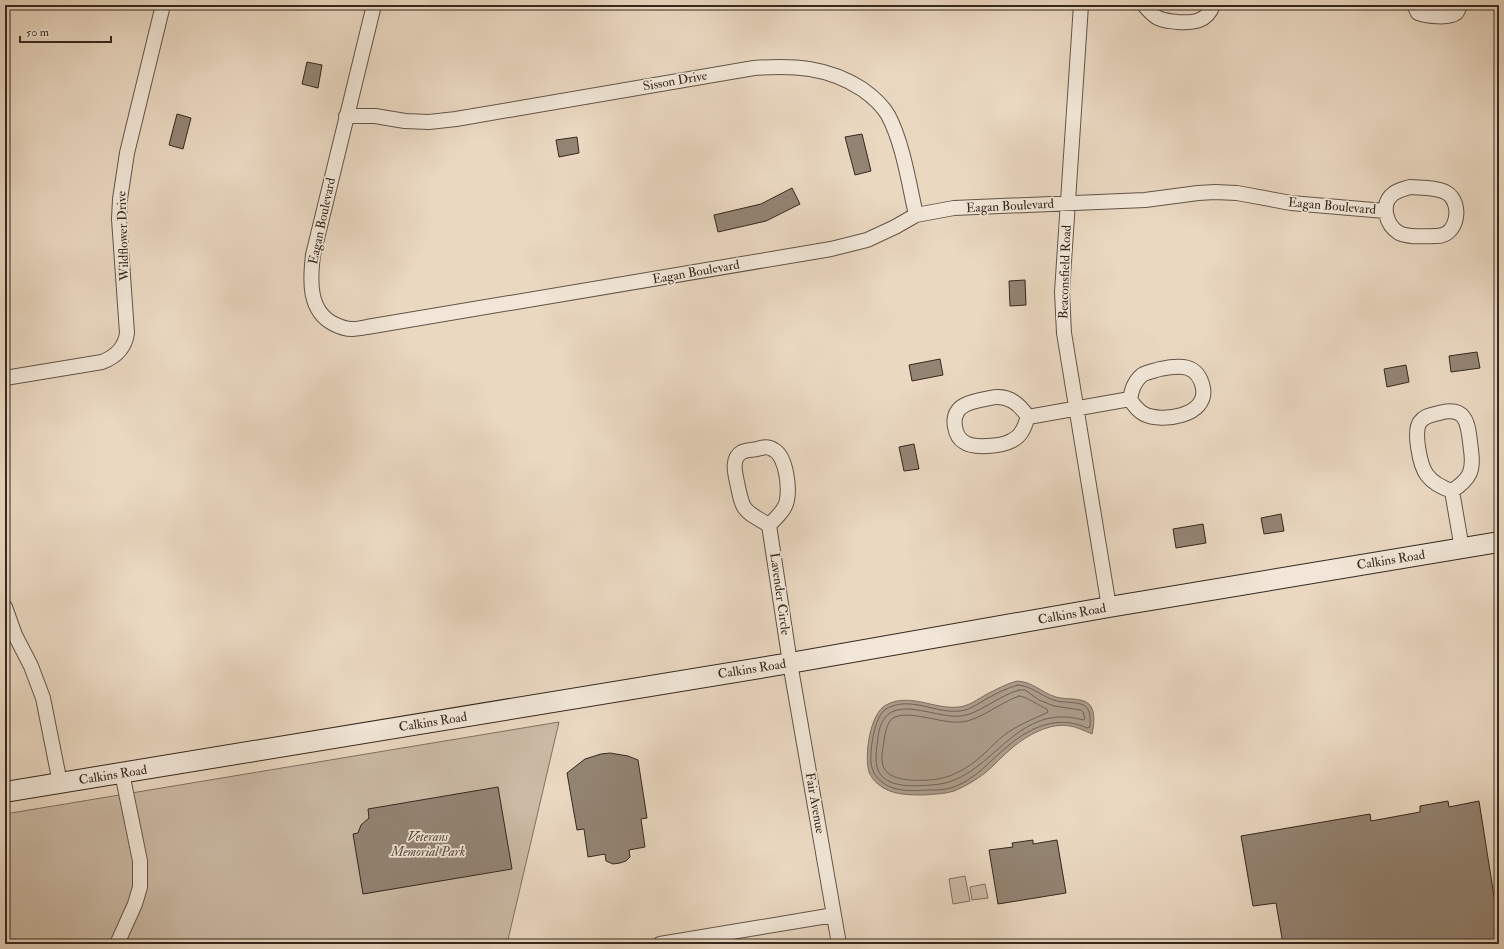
<svg xmlns="http://www.w3.org/2000/svg" width="1504" height="949" font-family="'IM FELL Double Pica',serif">
<style>
.green{fill:#cbbaa5;stroke:#807162}
.water{fill:#ac9c8a;stroke:#7c6e5f}
.lines{fill:none;stroke-linecap:round;stroke-linejoin:round}
.shore{stroke:#706254;stroke-width:1}
.building{fill:#938473;stroke:#35281f}
.street-casing{stroke:#625448;stroke-width:16}
.secondary-casing{stroke:#35281f;stroke-width:22}
.street{stroke:#f1e6d7;stroke-width:14}
.secondary{stroke:#f1e6d7;stroke-width:20}
.labels{text-anchor:middle;dominant-baseline:central;stroke-width:3.5;stroke-linejoin:round;paint-order:stroke}
.street-label{font-size:13px;fill:#35281f;stroke:#f1e6d7}
.park-label{font-size:13px;font-style:italic;fill:#5a4c40;stroke:#f1e6d7}
</style>
<rect width="100%" height="100%" fill="#ead8c1"/>
<filter id="stains"><feTurbulence type="fractalNoise" baseFrequency=".005" numOctaves="4"/><feColorMatrix values="0 0 0 0 .2 0 0 0 0 .09 0 0 0 0 .02 0 0 0 .5 -.17"/></filter>
<radialGradient id="worn" r=".72"><stop offset=".6" stop-color="#630" stop-opacity="0"/><stop offset="1" stop-color="#630" stop-opacity=".3"/></radialGradient>
<!-- green -->
<path class="green" d="M559,722l-52,222h-502v-130z
M965,876l5,25 -17,3 -4,-25z
M985,884l3,14 -16,2 -2,-13z"/>
<!-- water -->
<path class="water" d="M1017,681c17,1 23,11 39,16 10,3 25,0 33,7 7,7 5,21 3,30 -7,-3 -15,-7 -22,-8 -20,-4 -44,10 -58,22 -10,8 -17,17 -27,25 -9,7 -21,14 -31,18 -9,3 -20,3 -30,4 -15,0 -34,0 -46,-11 -4,-3 -7,-7 -9,-12 -5,-16 1,-59 17,-67 24,-13 48,5 73,2 10,-1 19,-8 28,-13 10,-5 19,-10 30,-13z"/>
<g class="lines">
<!-- shore -->
<path class="shore" d="M1018,685c15,1 25,13 39,16 8,2 25,0 30,7 4,5 3,13 3,19l-3,1c-28,-13 -55,-2 -78,17 -19,15 -33,35 -58,43 -7,2 -16,2 -24,2 -15,1 -34,2 -46,-9 -6,-4 -9,-11 -10,-18 -1,-14 3,-46 15,-54 24,-14 49,5 74,2 10,-1 19,-8 28,-13 9,-5 19,-10 30,-13z
M1019,690h6l14,10 15,6 27,4 2,2 2,7 -2,1c-70,-20 -91,63 -152,65 -16,1 -45,4 -53,-15 -4,-9 -1,-23 0,-33 6,-49 54,-18 83,-21 16,-1 39,-21 58,-26z
M1019,696c7,0 20,10 28,13l1,3c-16,8 -31,13 -45,24 -6,5 -11,10 -16,15 -13,13 -31,25 -49,28 -14,2 -47,4 -54,-11 -4,-8 -1,-19 0,-27 1,-7 3,-19 9,-23 15,-9 48,6 68,4 18,-1 40,-20 58,-26z"/>
</g>
<!-- building -->
<path class="building" d="M307,62l15,3 -4,23 -16,-4z
M177,114l14,4 -8,31 -14,-4z
M862,134l9,37 -16,4 -10,-38z
M577,137l2,16 -20,4 -3,-17z
M792,188l8,16 -34,17 -48,11 -4,-17 47,-11z
M1025,280l1,25 -16,1 -1,-25z
M1477,352l3,16 -29,4 -2,-16z
M940,359l3,16 -31,6 -3,-16z
M1406,365l3,17 -22,5 -3,-18z
M914,444l5,25 -15,2 -5,-24z
M1281,514l3,17 -20,3 -3,-16z
M1203,524l3,19 -30,5 -3,-19z
M610,753l18,3 10,4 9,58 -6,1 4,28 -16,3 1,7 -4,4 -6,2 -7,1 -7,-3 -1,-7 -17,3 -4,-28 -7,1 -10,-57 18,-14 16,-5z
M498,787l14,82 -149,25 -10,-60 5,-1 3,-8 8,-7 -1,-9z
M1448,801l1,6 30,-6 20,127v16h-216l-7,-41 -23,3 -12,-70 129,-22 1,7 49,-9v-6z
M1033,840v4l24,-4 9,53 -68,11 -9,-54 24,-3 -1,-4z"/>
<g class="lines">
<defs>
<path id="street" d="M374,5l-61,250c-3,25 -5,56 21,69 6,3 12,5 18,5 5,0 10,-1 15,-2l464,-78 36,-9 28,-13 21,-12 38,-7 191,-8 53,-7 17,-1 22,1 54,10 94,8
M1081,5l-19,287 2,41 45,274
M1144,5c4,5 8,10 14,13 6,3 12,3 19,4 16,1 30,0 36,-17
M1414,5l4,8c8,3 31,6 38,0 2,-1 3,-6 4,-8
M346,116h29l30,5 24,1 27,-3 298,-51c40,-3 74,-1 108,21 10,7 20,16 26,26 15,28 21,69 28,100
M1410,187c11,1 27,0 37,6 16,10 11,44 -11,43 -11,0 -26,2 -37,-3 -13,-8 -19,-29 -6,-39 5,-4 11,-5 17,-7z
M5,378l97,-16c13,-5 23,-14 25,-29l-8,-114 1,-20 7,-46 36,-148
M1028,417c-2,4 -3,10 -6,14 -2,4 -7,8 -11,10 -9,5 -38,8 -47,1 -5,-3 -8,-9 -9,-15 -4,-23 18,-26 35,-29 17,-4 29,5 38,19l102,-18c4,7 7,11 14,15 18,9 64,2 59,-26 -5,-25 -24,-23 -43,-19 -6,2 -13,3 -18,6 -8,7 -10,14 -12,24
M1452,491c-9,-3 -19,-8 -25,-16 -7,-9 -14,-44 -7,-53 5,-7 12,-7 19,-9 30,-8 29,14 32,37 3,21 -1,29 -19,41l10,58
M769,525c-26,-15 -26,-13 -32,-43 -2,-9 -6,-24 5,-30 4,-2 11,-2 15,-3 7,-2 11,-3 17,1 13,7 17,44 11,56 -3,7 -10,13 -16,19l21,138 49,281
M5,607l10,28 16,31 12,32 17,85
M117,944l18,-40 5,-17v-26l-18,-88
M660,944l174,-29"/>
<path id="secondary" d="M5,792l785,-129 319,-56 390,-65"/>
</defs>
<!-- street casing -->
<use href="#street" class="street-casing"/>
<!-- secondary casing -->
<use href="#secondary" class="secondary-casing"/>
<!-- street -->
<use href="#street" class="street"/>
<!-- secondary -->
<use href="#secondary" class="secondary"/>
</g>
<g class="labels">
<!-- street labels -->
<g class="street-label">
<text transform="translate(675 81) rotate(-10)">Sisson Drive</text>
<text transform="translate(1010 206) rotate(-3)">Eagan Boulevard</text>
<text transform="translate(1332 206) rotate(5)">Eagan Boulevard</text>
<text transform="translate(322 221) rotate(-78)">Eagan Boulevard</text>
<text transform="translate(123 236) rotate(-92)">Wildflower Drive</text>
<text transform="translate(696 272) rotate(-10)">Eagan Boulevard</text>
<text transform="translate(1065 272) rotate(-88)">Beaconsfield Road</text>
<text transform="translate(1391 560) rotate(-9)">Calkins Road</text>
<text transform="translate(780 594) rotate(82)">Lavender Circle</text>
<text transform="translate(1072 614) rotate(-10)">Calkins Road</text>
<text transform="translate(752 669) rotate(-9)">Calkins Road</text>
<text transform="translate(433 722) rotate(-9)">Calkins Road</text>
<text transform="translate(113 775) rotate(-9)">Calkins Road</text>
<text transform="translate(815 803) rotate(80)">Fair Avenue</text>
</g>
<!-- park labels -->
<g class="park-label">
<text x="428" y="837">Veterans<tspan x="428" dy="15">Memorial Park</tspan></text>
</g>
</g>
<!-- margin -->
<rect width="1504" height="949" fill="none" stroke="#ead8c1" stroke-width="20"/>
<rect x="6" y="6" width="1492" height="937" fill="none" stroke="#35281f" stroke-width="2"/>
<rect x="10" y="10" width="1484" height="929" fill="none" stroke="#35281f"/>
<!-- scale -->
<path d="M20 36v6h91v-6" fill="none" stroke="#35281f" stroke-width="2"/>
<text x="26" y="36" font-size="12" fill="#35281f" stroke="#f1e6d7" stroke-width="3" paint-order="stroke">50 m</text>
<rect width="100%" height="100%" filter="url(#stains)"/>
<rect width="100%" height="100%" fill="url(#worn)"/>
</svg>
